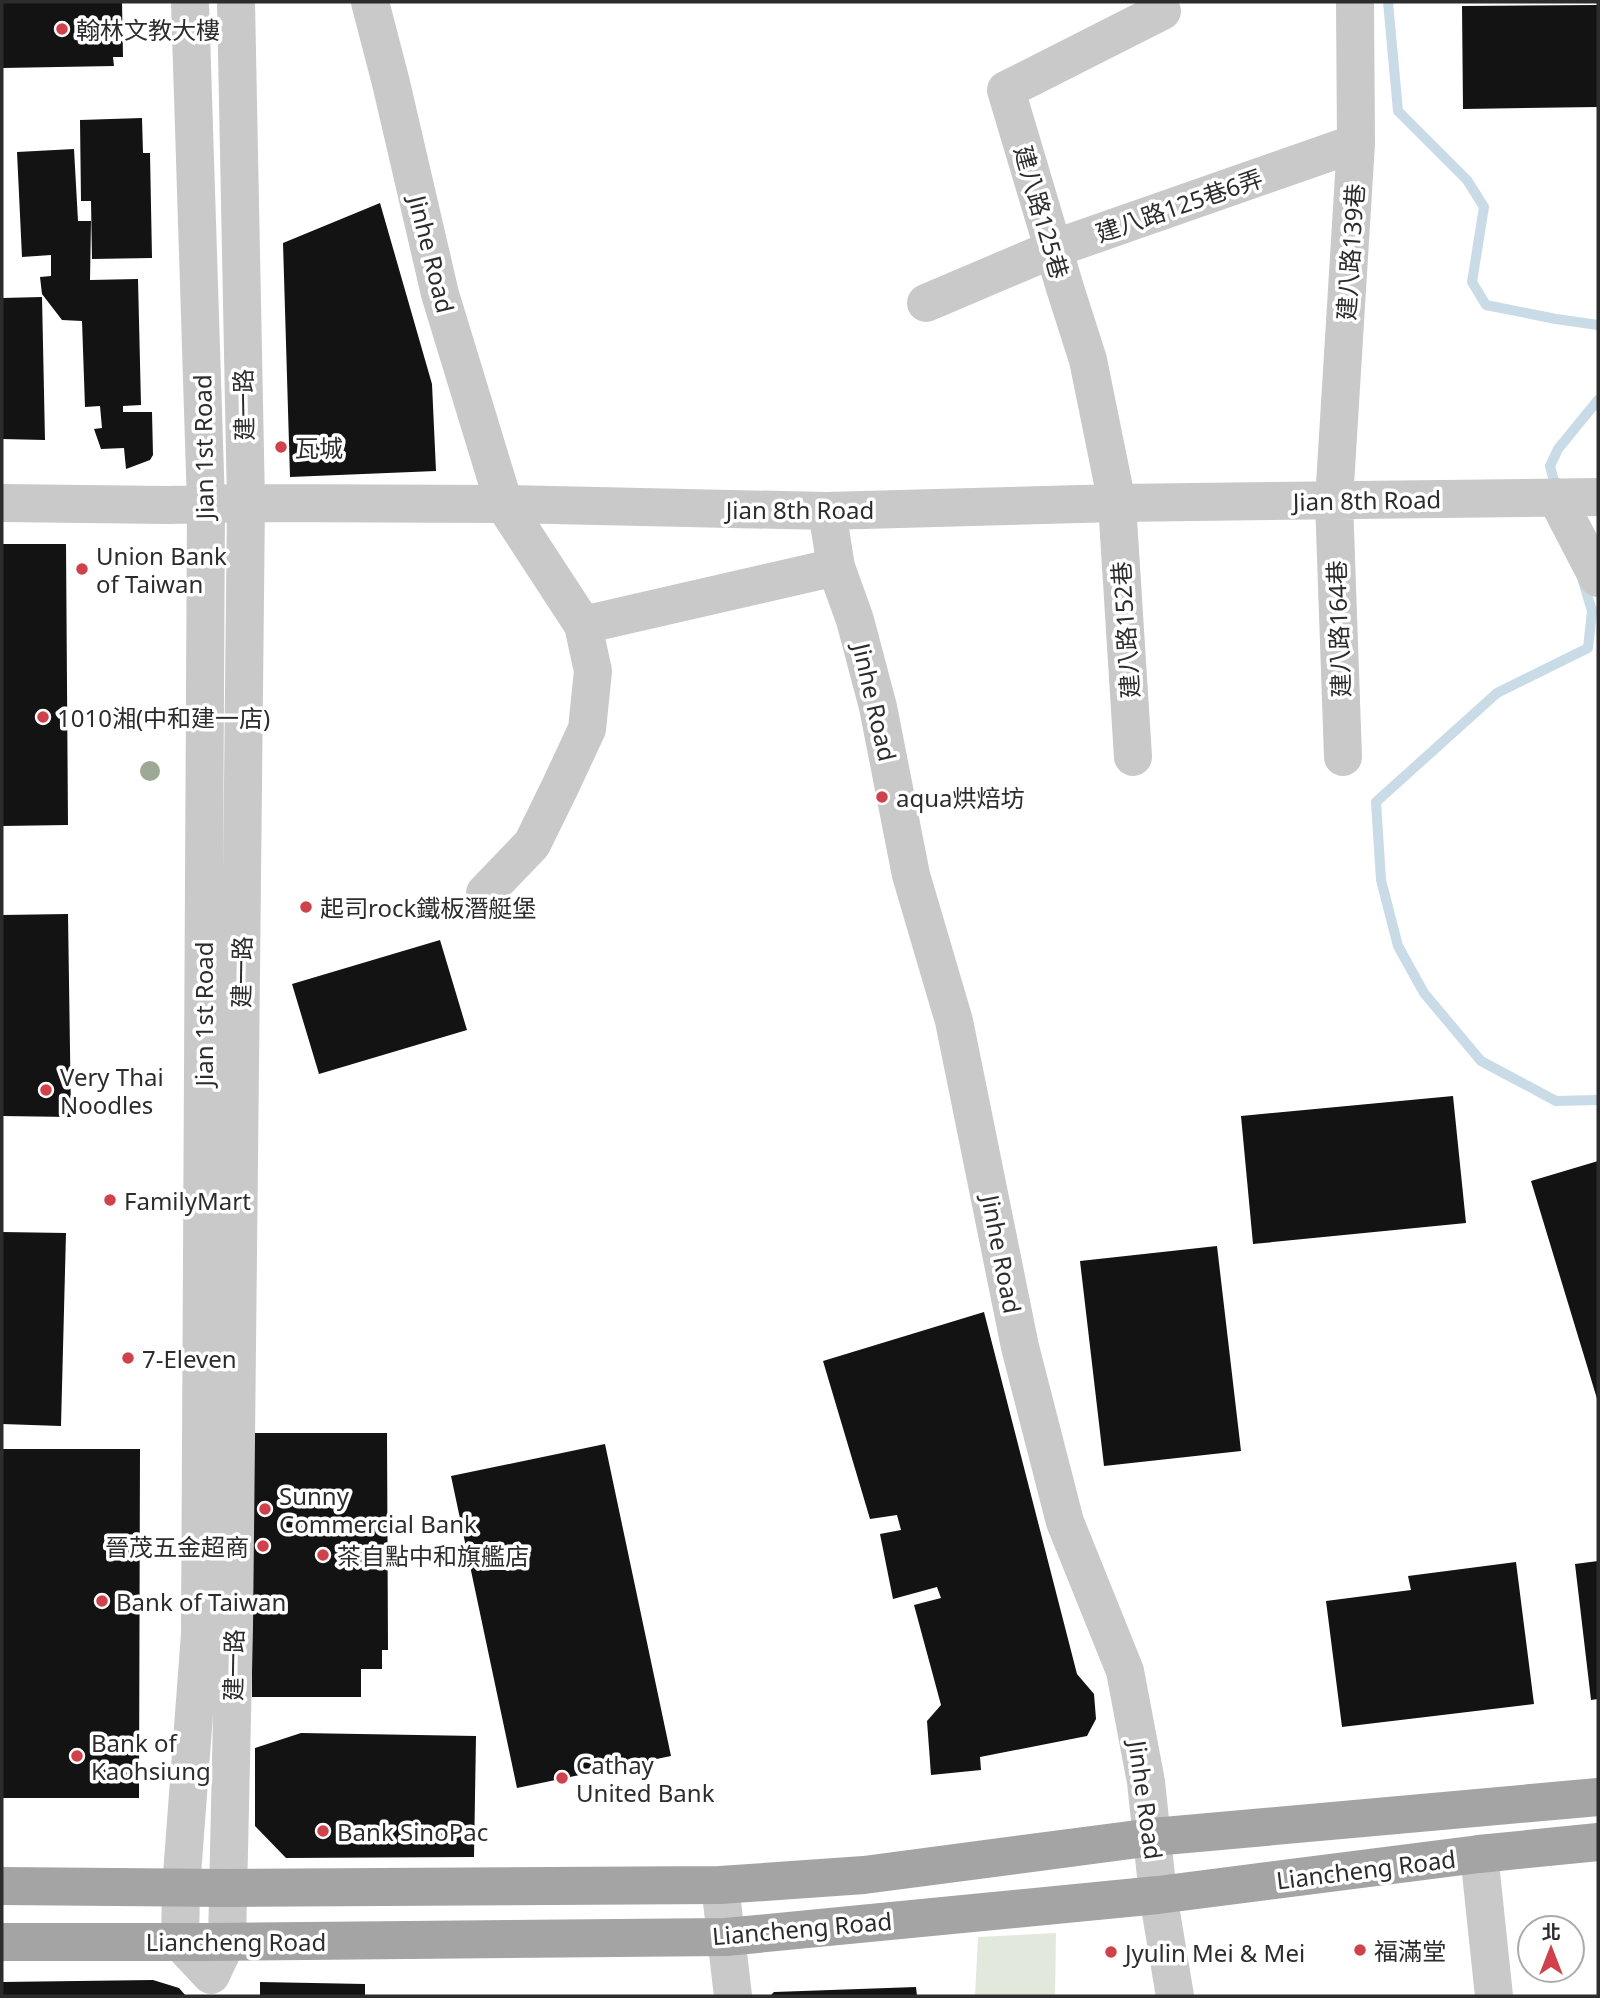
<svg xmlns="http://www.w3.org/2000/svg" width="1600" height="1998" font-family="'Noto Sans','Noto Sans TC',sans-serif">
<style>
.green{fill:#e2e8db}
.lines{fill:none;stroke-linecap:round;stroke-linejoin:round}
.stream{stroke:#c9dbe6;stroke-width:10}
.building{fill:#131313}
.minor{stroke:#c9c9c9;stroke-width:38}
.major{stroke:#a4a4a4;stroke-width:38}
.tree{fill:#9ea995}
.poi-dot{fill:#cf424b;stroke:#fff;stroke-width:2.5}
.labels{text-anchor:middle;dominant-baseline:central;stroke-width:7;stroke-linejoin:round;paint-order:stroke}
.poi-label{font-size:24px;fill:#2c2c2c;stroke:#fff;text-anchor:start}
.street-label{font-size:24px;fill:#2c2c2c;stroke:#fff}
</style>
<rect width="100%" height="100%" fill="#fff"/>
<!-- green -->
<path class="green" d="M1056,1933l-1,63h-80l3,-59z"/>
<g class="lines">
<!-- stream -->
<path class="stream" d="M1388,2l10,109 69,69 17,27 -12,75 14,23 70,14 42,6
M1557,492l-7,-26 8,-17 40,-49
M1583,581l9,30 -4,37 -91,45 -121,109 5,78 17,66 26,47 57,68 75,40 42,-1"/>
</g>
<!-- building -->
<path class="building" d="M2,2h120l1,55h-10l1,9 -112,2z
M1598,5v102l-135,2 -1,-103z
M142,118l1,35h7l2,105 -60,1 -1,-58h-10l-1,-81z
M74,149l4,72h13l-1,59 48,-1 3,126 -18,1v6h29l1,43 -3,5 -24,9 -2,-21 -23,1 -7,-20 8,-1 -2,-22 -15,1 -3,-86 -20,-1 -20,-26 -2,-17 11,-1v-21l-29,2 -5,-105z
M380,203l52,181 4,87 -146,6 -7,-234z
M42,297l3,143 -43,-1v-141z
M2,544h64l2,281 -66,1z
M68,914l3,203 -69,-1v-201z
M440,940l27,90 -148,44 -27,-90z
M1453,1096l13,127 -213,21 -12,-128z
M1598,1161v241l-67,-221z
M2,1232l64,1 -5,193 -59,-2z
M1217,1246l24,205 -137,15 -24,-205z
M984,1312l93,362 17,20 2,25 -9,17 -107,21 1,13 -50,5 -4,-54 14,-16 -27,-100 27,-7 -4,-11 -44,12 -13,-65 21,-4 -4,-15 -27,4 -47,-158z
M251,1433h136l1,217h-6v19h-21v28h-109z
M605,1444l66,312 -154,32 -66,-312z
M2,1449h138l-1,349h-137z
M1598,1561v138l-7,1 -16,-136z
M1516,1562l18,142 -192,23 -16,-126 85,-11 -3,-14z
M301,1733l175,3 -2,121 -188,1 -31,-32v-78z
M153,1980l26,8 7,8h-184v-14z
M260,1982l105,2v12h-105z
M916,1987l1,9h-147l4,-4z"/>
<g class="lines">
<!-- minor -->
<path class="minor" d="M190,2l16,503 -6,1129 -19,254 -1,54 31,33 16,-34 7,-314 12,-1124 -10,-501
M370,2l21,81 49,211 64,210 79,121 10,46 -6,58 -28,60 -27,55 -47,49
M926,303l127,-54 303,-106
M1556,497l42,81
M2,503l166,2 78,-2 258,1 323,7 290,-8 481,-6
M827,511l9,56 19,53 23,87 33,168 43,146 66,326 45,175 60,149 21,111 12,113 17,101
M583,625l253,-58
M1133,757l-16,-254 -29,-143 -23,-72 -59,-198 156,-79
M1343,757l-9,-256 22,-358 -1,-141
M1479,1854l15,142
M720,1885l13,111"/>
<!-- major -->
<path class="major" d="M2,1886l225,2 493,-3 144,-10 289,-38 445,-40
M2,1942h204l520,-5 432,-42 321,-41 119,-12"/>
</g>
<!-- trees -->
<circle class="tree" cx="150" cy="771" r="10"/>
<!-- markers -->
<g class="poi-dot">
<circle cx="62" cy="29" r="7"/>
<circle cx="281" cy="447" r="7"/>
<circle cx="82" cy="569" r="7"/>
<circle cx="43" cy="717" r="7"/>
<circle cx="882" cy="797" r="7"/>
<circle cx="306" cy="907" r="7"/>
<circle cx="46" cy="1090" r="7"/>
<circle cx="110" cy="1200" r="7"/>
<circle cx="128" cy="1358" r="7"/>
<circle cx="265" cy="1509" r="7"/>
<circle cx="263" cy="1546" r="7"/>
<circle cx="323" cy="1555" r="7"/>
<circle cx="102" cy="1601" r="7"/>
<circle cx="77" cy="1756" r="7"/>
<circle cx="562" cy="1778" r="7"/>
<circle cx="323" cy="1831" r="7"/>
<circle cx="1360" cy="1950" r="7"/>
<circle cx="1111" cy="1952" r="7"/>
</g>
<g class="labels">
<!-- poi labels -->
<g class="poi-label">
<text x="76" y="29">翰林文教大樓</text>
<text x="295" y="447">瓦城</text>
<text x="96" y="555">Union Bank<tspan x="96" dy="28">of Taiwan</tspan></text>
<text x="57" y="717">1010湘(中和建一店)</text>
<text x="896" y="797">aqua烘焙坊</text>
<text x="320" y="907">起司rock鐵板潛艇堡</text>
<text x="60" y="1076">Very Thai<tspan x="60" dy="28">Noodles</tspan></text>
<text x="124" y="1200">FamilyMart</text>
<text x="142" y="1358">7-Eleven</text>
<text x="279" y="1495">Sunny<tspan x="279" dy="28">Commercial Bank</tspan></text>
<text x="249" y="1546" text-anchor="end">晉茂五金超商</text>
<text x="337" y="1555">茶自點中和旗艦店</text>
<text x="116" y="1601">Bank of Taiwan</text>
<text x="91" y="1742">Bank of<tspan x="91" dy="28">Kaohsiung</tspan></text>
<text x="576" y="1764">Cathay<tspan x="576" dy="28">United Bank</tspan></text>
<text x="337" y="1831">Bank SinoPac</text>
<text x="1374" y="1950">福滿堂</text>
<text x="1125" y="1952">Jyulin Mei &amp; Mei</text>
</g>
<!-- street labels -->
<g class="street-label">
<text transform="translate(1179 205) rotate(-19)">建八路125巷6弄</text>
<text transform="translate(1042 212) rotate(74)">建八路125巷</text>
<text transform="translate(1350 252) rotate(-86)">建八路139巷</text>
<text transform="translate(432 254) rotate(76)">Jinhe Road</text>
<text transform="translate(243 405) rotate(-91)">建一路</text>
<text transform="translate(203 447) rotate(-91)">Jian 1st Road</text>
<text transform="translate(1367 500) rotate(-1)">Jian 8th Road</text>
<text x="800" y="509">Jian 8th Road</text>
<text transform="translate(1338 629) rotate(-92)">建八路164巷</text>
<text transform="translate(1125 630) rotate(-94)">建八路152巷</text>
<text transform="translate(875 702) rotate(77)">Jinhe Road</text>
<text transform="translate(241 972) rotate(-89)">建一路</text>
<text transform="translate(203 1014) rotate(-90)">Jian 1st Road</text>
<text transform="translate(1002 1254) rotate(79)">Jinhe Road</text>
<text transform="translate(233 1665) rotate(-89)">建一路</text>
<text transform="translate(1146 1800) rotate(82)">Jinhe Road</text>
<text transform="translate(1366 1869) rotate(-7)">Liancheng Road</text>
<text transform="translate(802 1928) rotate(-5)">Liancheng Road</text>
<text x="236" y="1941">Liancheng Road</text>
</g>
</g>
<!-- border -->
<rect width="1600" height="1998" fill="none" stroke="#2c2c2c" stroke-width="7"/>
<!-- north arrow -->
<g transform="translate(1551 1949)"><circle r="33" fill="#ffffff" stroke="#ababab" stroke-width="2"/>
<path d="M0-5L12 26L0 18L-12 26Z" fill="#cf424b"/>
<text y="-10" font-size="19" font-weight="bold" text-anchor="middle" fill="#2c2c2c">北</text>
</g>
</svg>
